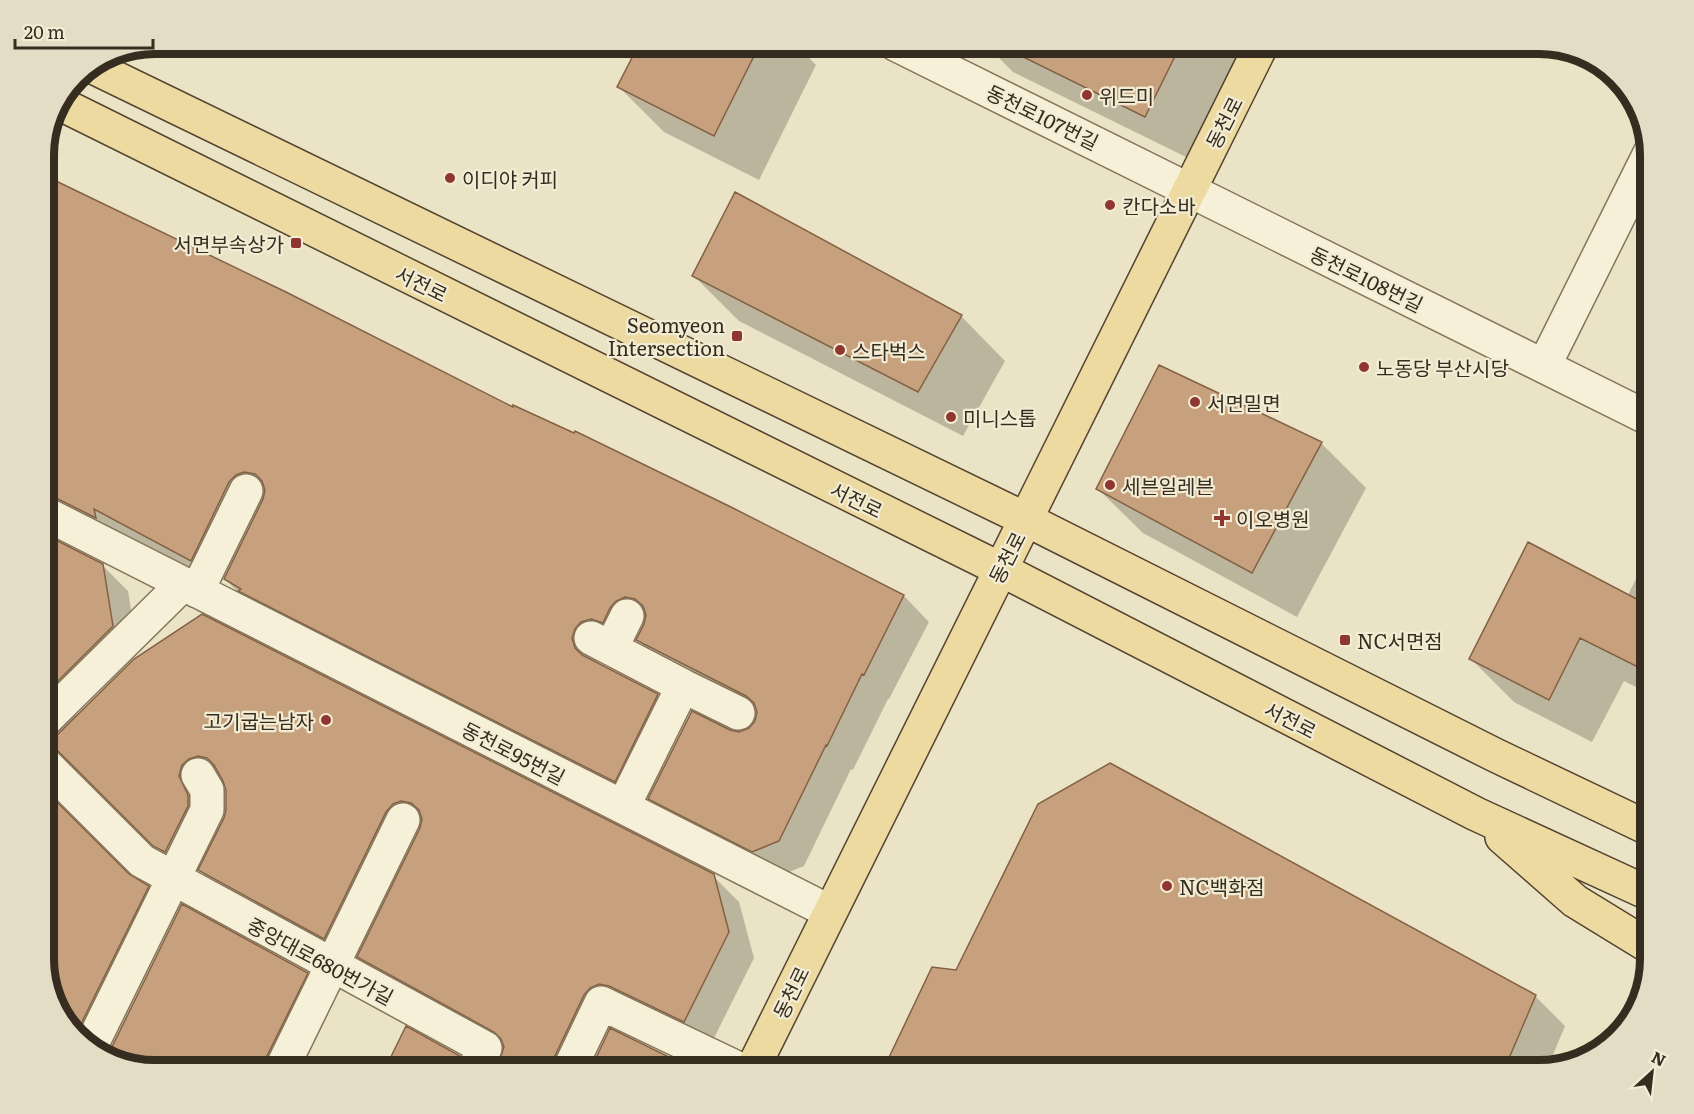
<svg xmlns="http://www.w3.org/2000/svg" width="1694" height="1114" font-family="Literata,'Noto Sans KR',serif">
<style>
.shadow{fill:#0003}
.building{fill:#c7a17d;stroke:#836144;stroke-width:1.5}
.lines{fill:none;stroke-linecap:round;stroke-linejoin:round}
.minor-casing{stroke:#85755c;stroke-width:36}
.major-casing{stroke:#534330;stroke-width:36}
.minor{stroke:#f7f0d8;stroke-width:33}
.major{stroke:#ecdaa0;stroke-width:33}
.poi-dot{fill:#903630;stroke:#f3ecd4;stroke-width:2}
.labels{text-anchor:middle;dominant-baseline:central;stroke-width:4.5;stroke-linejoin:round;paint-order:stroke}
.poi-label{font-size:20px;fill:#362c1f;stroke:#f3ecd4;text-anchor:start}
.street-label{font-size:20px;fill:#362c1f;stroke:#f3ecd4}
.rim{fill:none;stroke:#362c1f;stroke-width:8}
</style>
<rect width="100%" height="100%" fill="#ebe3c5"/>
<!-- shadow -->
<path class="shadow" d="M641,44h154l21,21 -57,115 -95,-48 -45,-45z
M985,44h260l-57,114 -175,-86z
M56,183l457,226 220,100 171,87 25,26 -40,77h-1l-35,71 -2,-1 -47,97 -25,10 -104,-52 -25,-26 79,-67 10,2 11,-4 6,-8 2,-8 -95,-48 -25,-25 8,-19 -11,12 -35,22 -3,9 60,31 26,26 -43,85 -389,-201 -26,-26 39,-82 -9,11 -39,78 -97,-54 1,10 -67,-12 -2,9 51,26 26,26 10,61 -62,62 2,2 635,160 26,26 15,56 -44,88 -101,-25 -24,49h-86l6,-22 -121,-66 -25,-25 63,-132 -11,12 -61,126 -124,-67 -26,-26 25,-51 2,-29 -2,-9 -10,3 -34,87 -97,-96 -8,-5h-10l-15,15v10l5,9 72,71 20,12 25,26 -80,139 -35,-37 -14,-49v-757z
M694,276l267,40 44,45 -42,75 -224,-115z
M1160,367l161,76 45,45 -69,129 -154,-84 -45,-44z
M1650,550v144l-26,-13 -32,61 -78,-40 -44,-44 158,-63z
M182,906l125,68 25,25 -34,71h-143l-48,-14z
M933,969l23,3 579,24 30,30 -18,43 -7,1h-655z
M665,1056l14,14h-88z
M459,1057l14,13h-87z"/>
<!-- building -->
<path class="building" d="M639,44h121l-46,92 -97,-49z
M997,44h184l-36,73z
M56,181l230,111 227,115v-2l61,28 1,-2 158,77 171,87 -40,80 -2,-1 -35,72 -1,-1 -47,96 -27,11 -104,-53 44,-88 38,19 9,2 10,-4 6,-7 2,-9 -3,-9 -8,-7 -110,-56 8,-16 2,-9 -3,-9 -8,-7 -10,-2 -9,4 -6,7 -7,15 -12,-4 -10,3 -6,7 -3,9 3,10 7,7 76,39 -43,88 -377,-191 3,-2 -17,-10 39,-80 2,-9 -3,-9 -7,-7 -11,-2 -8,3 -7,7 -38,79 -97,-52 2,9 -44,-22 -8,-2v-288z
M735,192l227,123 -44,77 -226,-116z
M1159,365l163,77 -70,131 -156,-84z
M44,534l59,30 10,62 -60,60 -9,-9z
M1528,542l122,64v67l-70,-35 -31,62 -80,-41z
M202,614l512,260 15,58 -45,90 -75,-36 -10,-2 -9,4 -6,7 -32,67 -2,9h-46l-6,-6 6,-18 -3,-8 -7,-7 -137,-75 63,-129 2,-9 -3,-9 -8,-7 -10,-2 -8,3 -7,8 -62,127 -126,-69 26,-52 2,-8v-20l-3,-9 -9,-16 -7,-7 -9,-2 -9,3 -7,6 -3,11 9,19v11l-23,46 -12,-6 -96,-96 -10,-5 87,-86z
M1110,763l426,232 -32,75h-621l49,-103 24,3 82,-166z
M44,789l85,85 20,12 -72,146 -19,-17 -14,-49z
M182,904l126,69 -44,89 -2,9h-107l-23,-7 -22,-13z
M406,1026l54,30 -6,15h-70z
M610,1028l57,28 -7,15h-70z"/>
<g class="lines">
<defs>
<path id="minor" d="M895,44l755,375
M1544,366l106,-213
M44,513l786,399
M197,591l49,-100
M591,638l92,48 -60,121
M611,648l16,-32
M683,686l55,27
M44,721l139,-137
M44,763l98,98 343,187 -10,20 5,2
M92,1044l115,-234v-20l-9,-15
M281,1070l122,-250
M569,1070l32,-67 140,67"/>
<path id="major" d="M91,66l934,453 472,237 153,73
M63,105l937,464 476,245 174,80
M1502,837l73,64 75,46
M752,1070l510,-1026"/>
</defs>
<!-- minor casing -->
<use href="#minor" class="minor-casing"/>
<!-- major casing -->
<use href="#major" class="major-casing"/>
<!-- minor -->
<use href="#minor" class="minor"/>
<!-- major -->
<use href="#major" class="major"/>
</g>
<!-- markers -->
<g class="poi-dot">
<circle cx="1087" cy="95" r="6"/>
<circle cx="450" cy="178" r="6"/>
<circle cx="1110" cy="205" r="6"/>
<rect x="290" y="237" width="12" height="12" rx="3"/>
<rect x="731" y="330" width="12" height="12" rx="3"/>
<circle cx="840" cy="350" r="6"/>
<circle cx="1364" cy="367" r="6"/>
<circle cx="1195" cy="402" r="6"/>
<circle cx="951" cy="417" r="6"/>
<circle cx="1110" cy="485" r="6"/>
<path d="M1219 509h6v6h6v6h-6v6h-6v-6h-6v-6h6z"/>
<rect x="1339" y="634" width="12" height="12" rx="3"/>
<circle cx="326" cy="720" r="6"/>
<circle cx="1167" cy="886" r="6"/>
</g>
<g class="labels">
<!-- poi labels -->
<g class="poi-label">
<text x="1099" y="95">위드미</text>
<text x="462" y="178">이디야 커피</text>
<text x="1122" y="205">칸다소바</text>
<text x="284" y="243" text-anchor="end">서면부속상가</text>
<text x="725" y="324" text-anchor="end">Seomyeon<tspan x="725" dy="23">Intersection</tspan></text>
<text x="852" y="350">스타벅스</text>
<text x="1376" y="367">노동당 부산시당</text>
<text x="1207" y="402">서면밀면</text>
<text x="963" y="417">미니스톱</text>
<text x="1122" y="485">세븐일레븐</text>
<text x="1236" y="518">이오병원</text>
<text x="1357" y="640">NC서면점</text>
<text x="314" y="720" text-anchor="end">고기굽는남자</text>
<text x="1179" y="886">NC백화점</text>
</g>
<!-- street labels -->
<g class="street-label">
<text transform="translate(1043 116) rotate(26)">동천로107번길</text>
<text transform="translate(1223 122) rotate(-63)">동천로</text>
<text transform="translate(1367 278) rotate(26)">동천로108번길</text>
<text transform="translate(422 283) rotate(26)">서전로</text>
<text transform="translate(857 499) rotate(26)">서전로</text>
<text transform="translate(1006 557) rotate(-63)">동천로</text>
<text transform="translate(1291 719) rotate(27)">서전로</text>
<text transform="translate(514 752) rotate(27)">동천로95번길</text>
<text transform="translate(321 960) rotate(28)">중앙대로680번가길</text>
<text transform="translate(790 992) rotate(-64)">동천로</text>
</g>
</g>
<!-- crop -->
<path d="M0 0H1694V1114H0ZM155 54H1539A101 101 0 0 1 1640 155V959A101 101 0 0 1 1539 1060H155A101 101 0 0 1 54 959V155A101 101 0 0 1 155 54Z" fill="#e4ddc6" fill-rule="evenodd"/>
<path class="rim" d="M155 54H1539A101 101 0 0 1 1640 155V959A101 101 0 0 1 1539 1060H155A101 101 0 0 1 54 959V155A101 101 0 0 1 155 54Z"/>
<!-- north arrow -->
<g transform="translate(1652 1072) rotate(27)" stroke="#f3ecd4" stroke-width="4.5" paint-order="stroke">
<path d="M0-4.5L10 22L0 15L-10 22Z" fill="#362c1f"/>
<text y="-9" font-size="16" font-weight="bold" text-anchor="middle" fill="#362c1f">N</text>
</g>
<!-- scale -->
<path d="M15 39v9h138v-9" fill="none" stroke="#362c1f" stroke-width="3"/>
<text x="24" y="39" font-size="18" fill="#362c1f" stroke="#f3ecd4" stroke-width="4.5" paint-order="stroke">20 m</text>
</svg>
